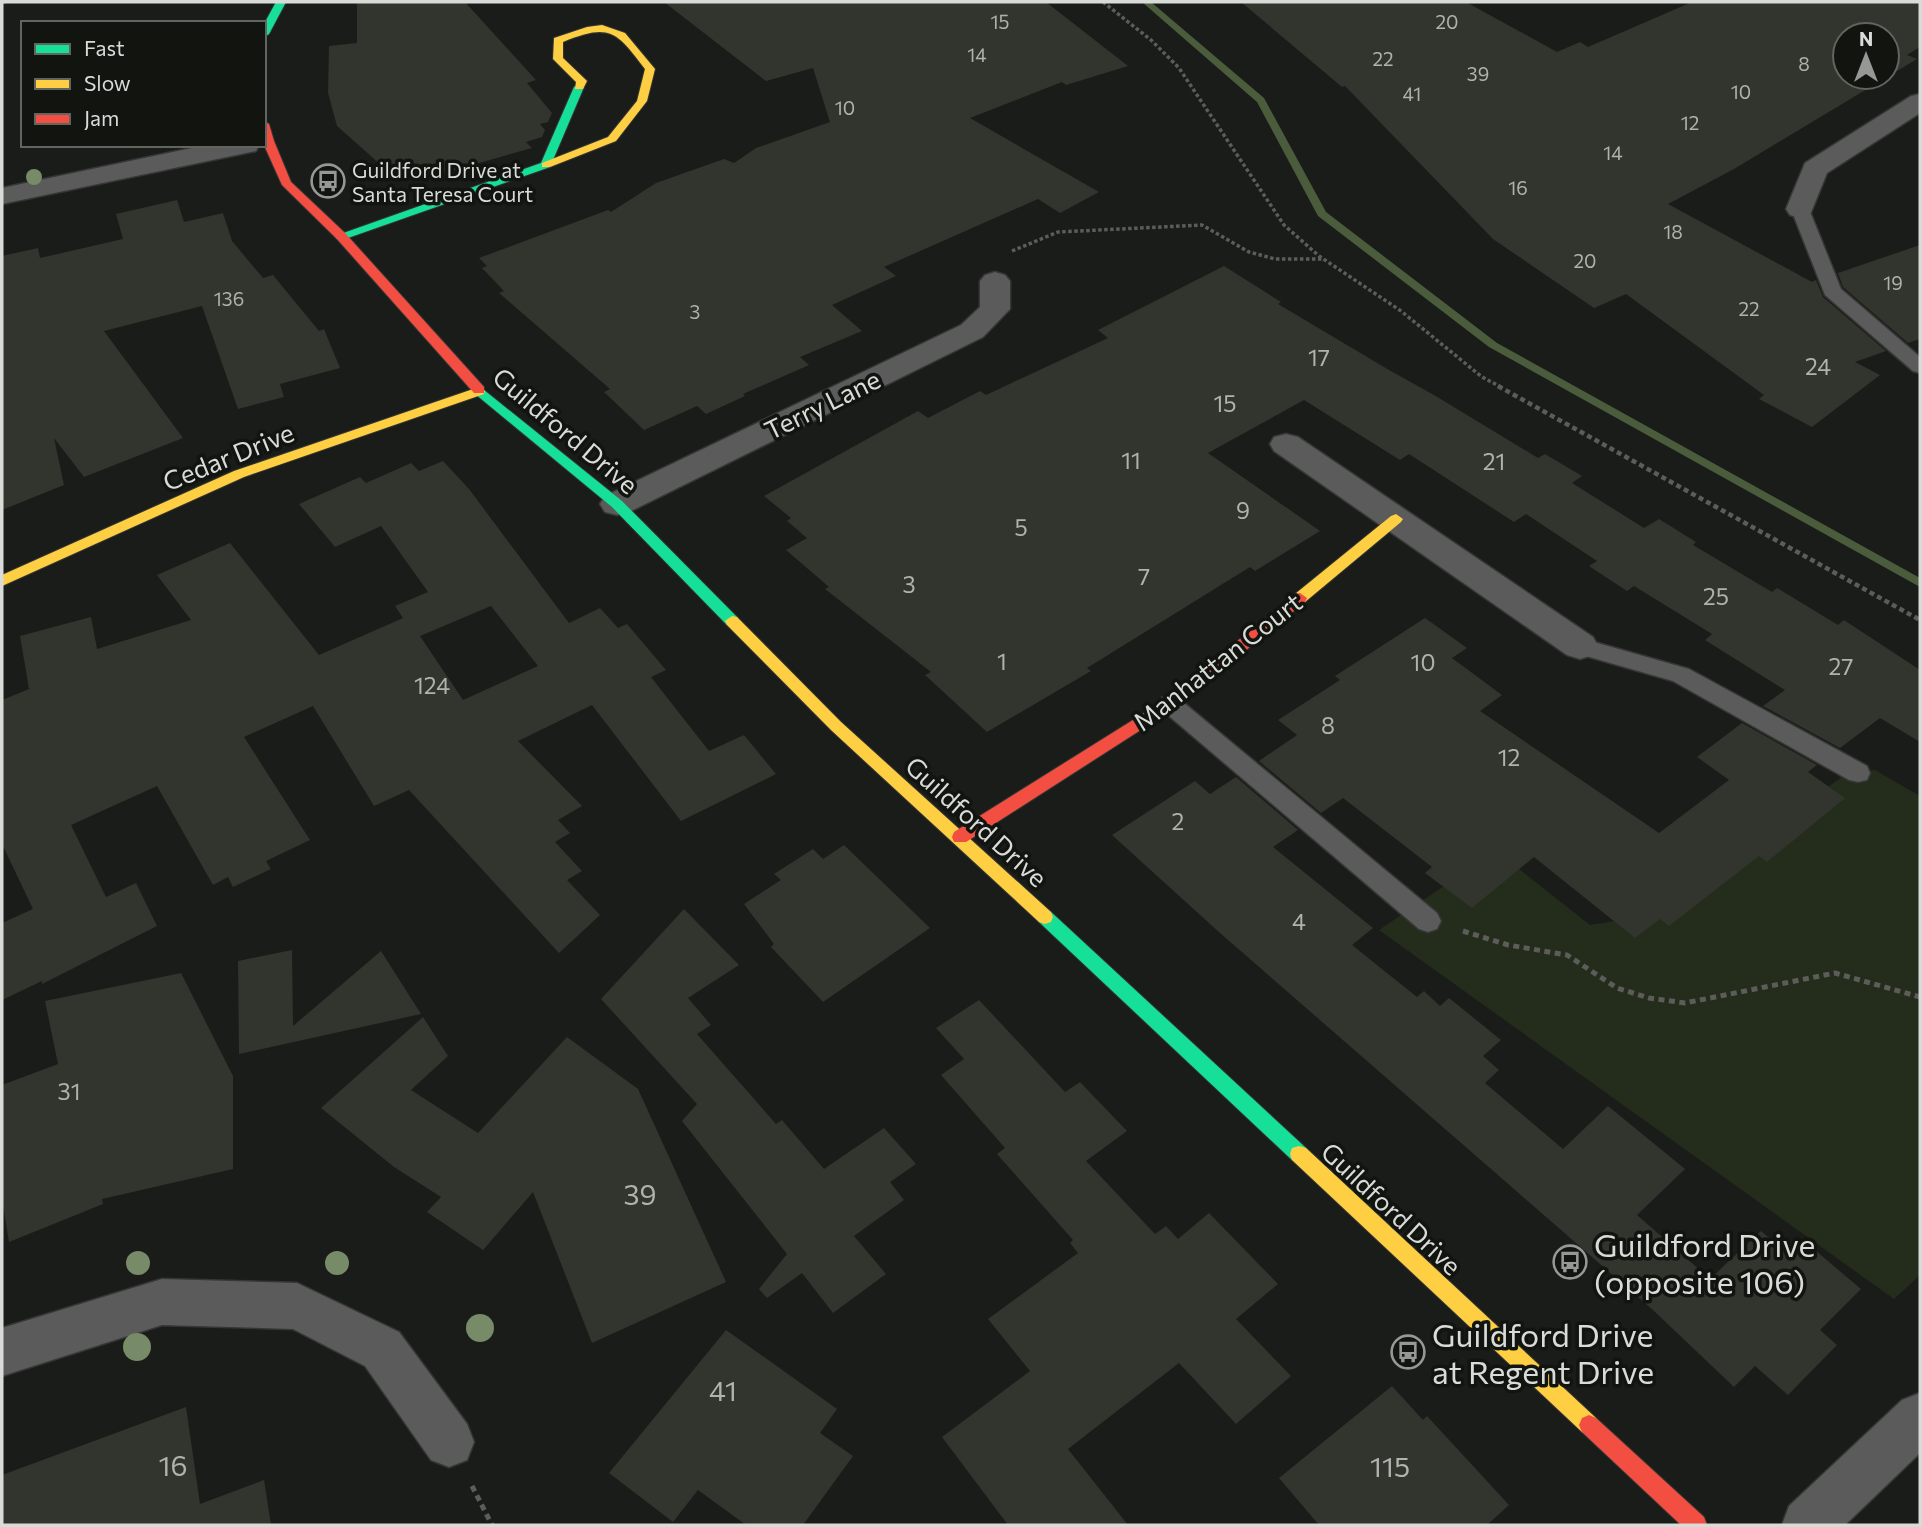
<svg xmlns="http://www.w3.org/2000/svg" width="1922" height="1527" font-family="Commissioner,sans-serif">
<style>
.green{fill:#242d1c}
.lines{fill:none;stroke-linecap:round;stroke-linejoin:round}
.stream{fill:#4a5c3b;fill-rule:evenodd}
.building{fill:#31352d;fill-rule:evenodd}
.lane-casing{stroke:#353635;stroke-width:3}
.street-casing{stroke:#353635;stroke-width:3}
.fast-casing{stroke:#353635;stroke-width:2}
.slow-casing{stroke:#353635;stroke-width:2}
.jam-casing{stroke:#353635;stroke-width:2}
.path-far2{stroke:#5c5d5b;stroke-width:3.5;stroke-dasharray:3.5 2.5;stroke-linecap:butt}
.path-far1{stroke:#5c5d5b;stroke-width:4.5;stroke-dasharray:5 3.5;stroke-linecap:butt}
.path{stroke:#5c5d5b;stroke-width:5;stroke-dasharray:6 4.5;stroke-linecap:butt}
.lane{fill:#5a5b5a;fill-rule:evenodd}
.street{fill:#5a5b5a;fill-rule:evenodd}
.fast{fill:#16e098;fill-rule:evenodd}
.slow{fill:#ffcf43;fill-rule:evenodd}
.jam{fill:#f24e42;fill-rule:evenodd}
.tree{fill:#788b68}
.labels{text-anchor:middle;dominant-baseline:central;stroke-width:7;stroke-linejoin:round;paint-order:stroke}
.far-number-label{font-size:19px;fill:#afb2ad}
.far-poi-label{font-size:21px;fill:#d9dbd8;stroke:#11140f;text-anchor:start}
.number-label{font-size:23px;fill:#afb2ad}
.street-label{font-size:26px;fill:#d9dbd8;stroke:#11140f}
.near-number-label{font-size:28px;fill:#afb2ad}
.near-poi-label{font-size:32px;fill:#d9dbd8;stroke:#11140f;text-anchor:start}
</style>
<rect width="100%" height="100%" fill="#1a1c19"/>
<!-- green -->
<path class="green" d="M1875,770l45,26v479l-26,24 -515,-369 117,-79 94,74 63,-10 193,-141z"/>
<g class="lines">
<!-- stream -->
<path class="stream" d="M1142,2h9l113,96 62,114 171,131 423,235v9l-431,-240 -171,-131 -61,-114z"/>
</g>
<!-- building -->
<path class="building" d="M357,2h108l71,78 -9,3 25,30 -4,9 -8,2 5,6 -3,7 -16,5 6,6 -103,29 -3,-2 -12,4 -4,-2 -11,4 -62,-55 -9,-33 1,-47 28,-3z
M664,2h382l82,64 -62,19 -4,-3 -92,36 129,74 -39,21 -22,-14 -154,68 12,9 -64,29 30,26 -62,26 9,8 -66,29 2,2 -39,18 -9,-8 -53,24 -40,-38 6,-3 -111,-96 5,-2 -22,-23 5,-2 -8,-8 129,-48 3,2 45,-29 68,-24 10,4 22,-15 74,-26 -17,-54 -47,13z
M1241,2h225l91,50 23,-10 8,5 104,-45h228v45l-13,8 10,4 -30,18v-42h-42v42h42l-153,92 -66,35 144,78 4,-2 7,17 63,54 -31,11 25,13 -68,52 -53,-28 5,-4 -138,-101 -32,14 -101,-69 -148,-153 -3,1z
M177,200l7,22 39,-9 9,28 31,37 10,-3 46,56 5,-2 16,39 -60,16 4,13 -46,12 -36,-103 -98,25 79,107 -99,39 -30,-39 10,47 -62,25v-254l36,-8 2,10 83,-19 -7,-25z
M1920,245v94l-12,4 -65,-56 -5,-14z
M1224,266l57,36 -3,2 111,66 45,25 104,63 7,-4 37,22 -10,7 72,45 15,-9 37,23 -3,3 79,47 5,-4 61,37 6,-5 76,50v72l-40,-24 -40,30 -77,-42 22,-16 -80,-50 7,-6 -78,-48 -7,5 -38,-25 8,-5 -71,-47 -12,8 -105,-68 -9,6 -96,-60 -96,53 112,78 -65,40 -5,-4 -163,101 4,3 -104,61 -62,-57 6,-3 -106,-83 4,-2 -43,-37 21,-12 -20,-17 4,-3 -27,-22 154,-85 10,7 52,-27 6,4 122,-57 -10,-8z
M443,461l26,28 100,134 31,-15 18,20 9,-4 39,46 -15,7 58,74 35,-16 32,39 -95,47 -89,-116 -74,36 64,65 -24,14 12,13 -15,9 27,29 -15,9 33,35 -41,38 -150,-163 -35,16 -61,-100 -69,31 66,103 -44,21 5,8 -38,18 -5,-10 -15,8 -56,-99 -86,39 35,72 30,-14 21,43 -115,58v-3l-40,19v-77l31,-14 -31,-65v-144l27,-11 -9,-53 71,-19 6,32 94,-29 -34,-45 73,-32 89,112 84,-37 -8,-12 33,-14 -47,-66 -46,21 -36,-43 61,-27 6,6 45,-20 8,8zM491,606l47,60 -75,34 -43,-64z
M1425,618l42,30 -15,10 50,37 -22,16 179,122 70,-53 -32,-23 45,-34 75,42 -9,7 37,26 -78,64 -8,-6 -90,70 -9,-7 -25,19 -101,-81 -62,51 -47,-35 7,-6 -89,-69 -22,15 -62,-52 38,-26 -19,-15 62,-40 -5,-4z
M1236,777l62,53 -25,17 100,81 -21,17 65,52 7,-6 16,15 9,-8 52,42 -18,16 16,14 -14,13 78,66 45,-43 77,63 -48,46 73,64 51,-48 27,23 15,-14 58,49 -41,41 17,15 -49,50 -33,-29 -21,21 -80,-76 -434,-378 -108,-98 83,-54 15,13z
M844,845l86,83 -107,74 -52,-55 3,-3 -30,-40 37,-24 -7,-6 39,-25 10,10z
M684,909l55,56 -51,33 23,27 -14,9 79,90 6,-4 42,49 60,-41 32,36 -26,18 14,18 -50,36 32,38 -53,39 -31,-40 -35,25 -8,-9 28,-35 -105,-133 15,-17 -96,-105z
M292,950l1,76 88,-75 40,63 -182,40 -1,-93z
M181,973l52,103v93l-131,30 1,5 -94,38 -7,-43v-114l56,-21 -13,-63z
M979,1000l86,92 15,-10 47,49 -41,30 69,73 11,-8 12,13 31,-26 69,71 -42,35 55,57 -55,48 -57,-61 -111,86 60,76h-120l-66,-88 88,-66 -42,-52 90,-66 -8,-10 3,-3 -76,-86 8,-6 -64,-73 23,-16 -28,-31z
M423,1017l25,39 -37,34 67,43 89,-96 71,52 88,193 -134,61 -59,-151 -50,58 -56,-38 14,-15 -47,-30 -73,-59z
M726,1330l111,79 -17,24 33,23 -50,69h-57l-48,-35 -25,32 -64,-49z
M1392,1386l31,34 4,-4 82,89 -22,20h-168l-40,-47z
M186,1407l14,97 64,-24 7,45h-269v-50z"/>
<g class="lines">
<defs>
<path id="lane" d="M1800,204l9,5 32,80 79,68v16l-7,-2 -88,-76 -34,-86z
M1580,638l109,31 178,97 3,7 -3,7 -9,2 -9,-2 -176,-99 -101,-29 -4,-6 4,-6z
M1170,695l8,3 259,215 4,8 -4,8 -9,3 -9,-3 -257,-219 -4,-6 4,-6z"/>
<path id="street" d="M1920,94v19l-93,60 -17,42 -10,3 -10,-3 -4,-6 19,-46 106,-67z
M206,145h53l-3,6 -10,2 -244,51v-16z
M995,272l10,3 5,6v28l-27,28 -354,175 -12,3 -12,-3 -5,-8 5,-8 356,-171 19,-18v-26l5,-6z
M1286,434l12,3 295,200 5,9 -5,9 -13,4 -13,-4 -293,-204 -4,-7 4,-7z
M162,1279l135,4 102,49 68,92 7,18 -7,18 -18,7 -18,-7 -66,-94 -72,-37 -131,-4 -160,51v-48z
M1920,1393v60l-75,72h-63l7,-19 113,-106z"/>
<path id="fast" d="M276,2h10l-17,32 -5,3v-13z
M579,84l5,3 -34,80 -205,72h-8l-2,-3 206,-73 33,-76z
M479,386l143,115 115,116 2,4 -2,4h-10l-115,-118 -138,-114 -1,-3z
M1045,910l6,2 255,236 2,6 -2,6 -7,2 -7,-2 -253,-238 -2,-5 2,-5z"/>
<path id="slow" d="M602,25l23,8 30,36 -8,32 -31,40 -66,26h-8v-4l66,-26 29,-36 8,-32c-29,-38 -35,-46 -82,-27v16l24,23 -4,8h-8l1,-7 -23,-23 1,-21 33,-11z
M479,387l6,4 -1,3 -240,83 -242,109v-11l232,-104z
M1396,514l7,5 -2,3 -96,80h-10l-2,-4 2,-4 96,-78z
M732,616l5,1 104,105 210,190 2,5 -2,5 -6,2 -6,-2 -208,-192 -104,-105 -2,-4z
M1299,1146l7,2 290,270 3,7 -3,7 -7,3 -7,-3 -290,-272 -2,-6 2,-6z"/>
<path id="jam" d="M264,121l5,3 5,17 17,41 54,51 139,154v6h-10l-137,-154 -55,-54 -18,-40z
M1300,593l7,5 -2,4 -130,106 -209,134h-12l-2,-5 2,-5 211,-132 130,-106z
M1589,1415l7,3 108,99 3,8h-26l-99,-93 -3,-7 3,-7z"/>
</defs>
<!-- lane casing -->
<use href="#lane" class="lane-casing"/>
<!-- street casing -->
<use href="#street" class="street-casing"/>
<!-- fast casing -->
<use href="#fast" class="fast-casing"/>
<!-- slow casing -->
<use href="#slow" class="slow-casing"/>
<!-- jam casing -->
<use href="#jam" class="jam-casing"/>
<!-- path-far2 -->
<path class="path-far2" d="M2,2h5
M1103,2l48,38 28,28 105,157 35,31 82,55 81,66 19,10
M1012,251l46,-19 144,-7 47,27 26,7h48"/>
<!-- path-far1 -->
<path class="path-far1" d="M1498,386l422,234"/>
<!-- path -->
<path class="path" d="M1463,931l45,14 59,10 50,33 32,10 36,5 150,-30 85,24
M472,1486l20,39"/>
<!-- lane -->
<use href="#lane" class="lane"/>
<!-- street -->
<use href="#street" class="street"/>
<!-- fast -->
<use href="#fast" class="fast"/>
<!-- slow -->
<use href="#slow" class="slow"/>
<!-- jam -->
<use href="#jam" class="jam"/>
</g>
<!-- trees -->
<g class="tree">
<circle cx="34" cy="177" r="8"/>
<circle cx="138" cy="1263" r="12"/>
<circle cx="337" cy="1263" r="12"/>
<circle cx="480" cy="1328" r="14"/>
<circle cx="137" cy="1347" r="14"/>
</g>
<!-- icons -->
<defs>
<symbol id="bus-ring" viewBox="-11 -11 22 22"><circle r="9.5" fill="#11140f" stroke="#969895" stroke-width="1.5"/><path d="M-5-6H5V4H4V6H2V4H-2V6H-4V4H-5ZM-3.5-4V0h7V-4ZM-3.5 1.2v1.5H-2V1.2ZM2 1.2v1.5H3.5V1.2Z" fill="#969895"/></symbol>
</defs>
<g fill-rule="evenodd">
<use href="#bus-ring" x="309" y="162" width="38" height="38"/>
<use href="#bus-ring" x="1551" y="1243" width="38" height="38"/>
<use href="#bus-ring" x="1389" y="1333" width="38" height="38"/>
</g>
<g class="labels">
<!-- far-number labels -->
<g class="far-number-label">
<text x="1000" y="21">15</text>
<text x="1447" y="21">20</text>
<text x="977" y="54">14</text>
<text x="1383" y="58">22</text>
<text x="1804" y="63">8</text>
<text x="1478" y="73">39</text>
<text x="1741" y="91">10</text>
<text x="1412" y="93">41</text>
<text x="845" y="107">10</text>
<text x="1690" y="122">12</text>
<text x="1613" y="152">14</text>
<text x="1518" y="187">16</text>
<text x="1673" y="231">18</text>
<text x="1585" y="260">20</text>
<text x="1893" y="282">19</text>
<text x="229" y="298">136</text>
<text x="1749" y="308">22</text>
<text x="695" y="311">3</text>
</g>
<!-- far-poi labels -->
<g class="far-poi-label">
<text x="352" y="169">Guildford Drive at<tspan x="352" dy="24">Santa Teresa Court</tspan></text>
</g>
<!-- number labels -->
<g class="number-label">
<text x="1319" y="357">17</text>
<text x="1818" y="366">24</text>
<text x="1225" y="403">15</text>
<text x="1131" y="460">11</text>
<text x="1494" y="461">21</text>
<text x="1243" y="510">9</text>
<text x="1021" y="527">5</text>
<text x="1144" y="576">7</text>
<text x="909" y="584">3</text>
<text x="1716" y="596">25</text>
<text x="1002" y="661">1</text>
<text x="1423" y="662">10</text>
<text x="1841" y="666">27</text>
<text x="432" y="685">124</text>
<text x="1328" y="725">8</text>
<text x="1509" y="757">12</text>
<text x="1178" y="821">2</text>
<text x="1299" y="921">4</text>
<text x="69" y="1091">31</text>
</g>
<!-- street labels -->
<g class="street-label">
<text transform="translate(822 404) rotate(-26)">Terry Lane</text>
<text transform="translate(566 430) rotate(40)">Guildford Drive</text>
<text transform="translate(228 456) rotate(-22)">Cedar Drive</text>
<text transform="translate(1217 661) rotate(-38)">Manhattan Court</text>
<text transform="translate(977 821) rotate(42)">Guildford Drive</text>
<text transform="translate(1392 1208) rotate(43)">Guildford Drive</text>
</g>
<!-- near-number labels -->
<g class="near-number-label">
<text x="640" y="1194">39</text>
<text x="723" y="1390">41</text>
<text x="173" y="1465">16</text>
<text x="1390" y="1466">115</text>
</g>
<!-- near-poi labels -->
<g class="near-poi-label">
<text x="1594" y="1244">Guildford Drive<tspan x="1594" dy="37">(opposite 106)</tspan></text>
<text x="1432" y="1334">Guildford Drive<tspan x="1432" dy="37">at Regent Drive</tspan></text>
</g>
</g>
<!-- border -->
<rect width="1922" height="1527" fill="none" stroke="#d9dbd8" stroke-width="7"/>
<!-- legend -->
<rect x="21" y="21" width="245" height="126" fill="#11140f" stroke="#61645f" stroke-width="2"/>
<rect x="35" y="44" width="35" height="10" fill="#16e098" stroke="#61645f" stroke-width="2"/>
<text x="84" y="56" font-size="21" fill="#d9dbd8">Fast</text>
<rect x="35" y="79" width="35" height="10" fill="#ffcf43" stroke="#61645f" stroke-width="2"/>
<text x="84" y="91" font-size="21" fill="#d9dbd8">Slow</text>
<rect x="35" y="114" width="35" height="10" fill="#f24e42" stroke="#61645f" stroke-width="2"/>
<text x="84" y="126" font-size="21" fill="#d9dbd8">Jam</text>
<!-- north arrow -->
<g transform="translate(1866 56)"><circle r="33" fill="#11140f" stroke="#61645f" stroke-width="2"/>
<path d="M0-5L12 26L0 18L-12 26Z" fill="#969895"/>
<text y="-10" font-size="19" font-weight="bold" text-anchor="middle" fill="#d9dbd8">N</text>
</g>
</svg>
